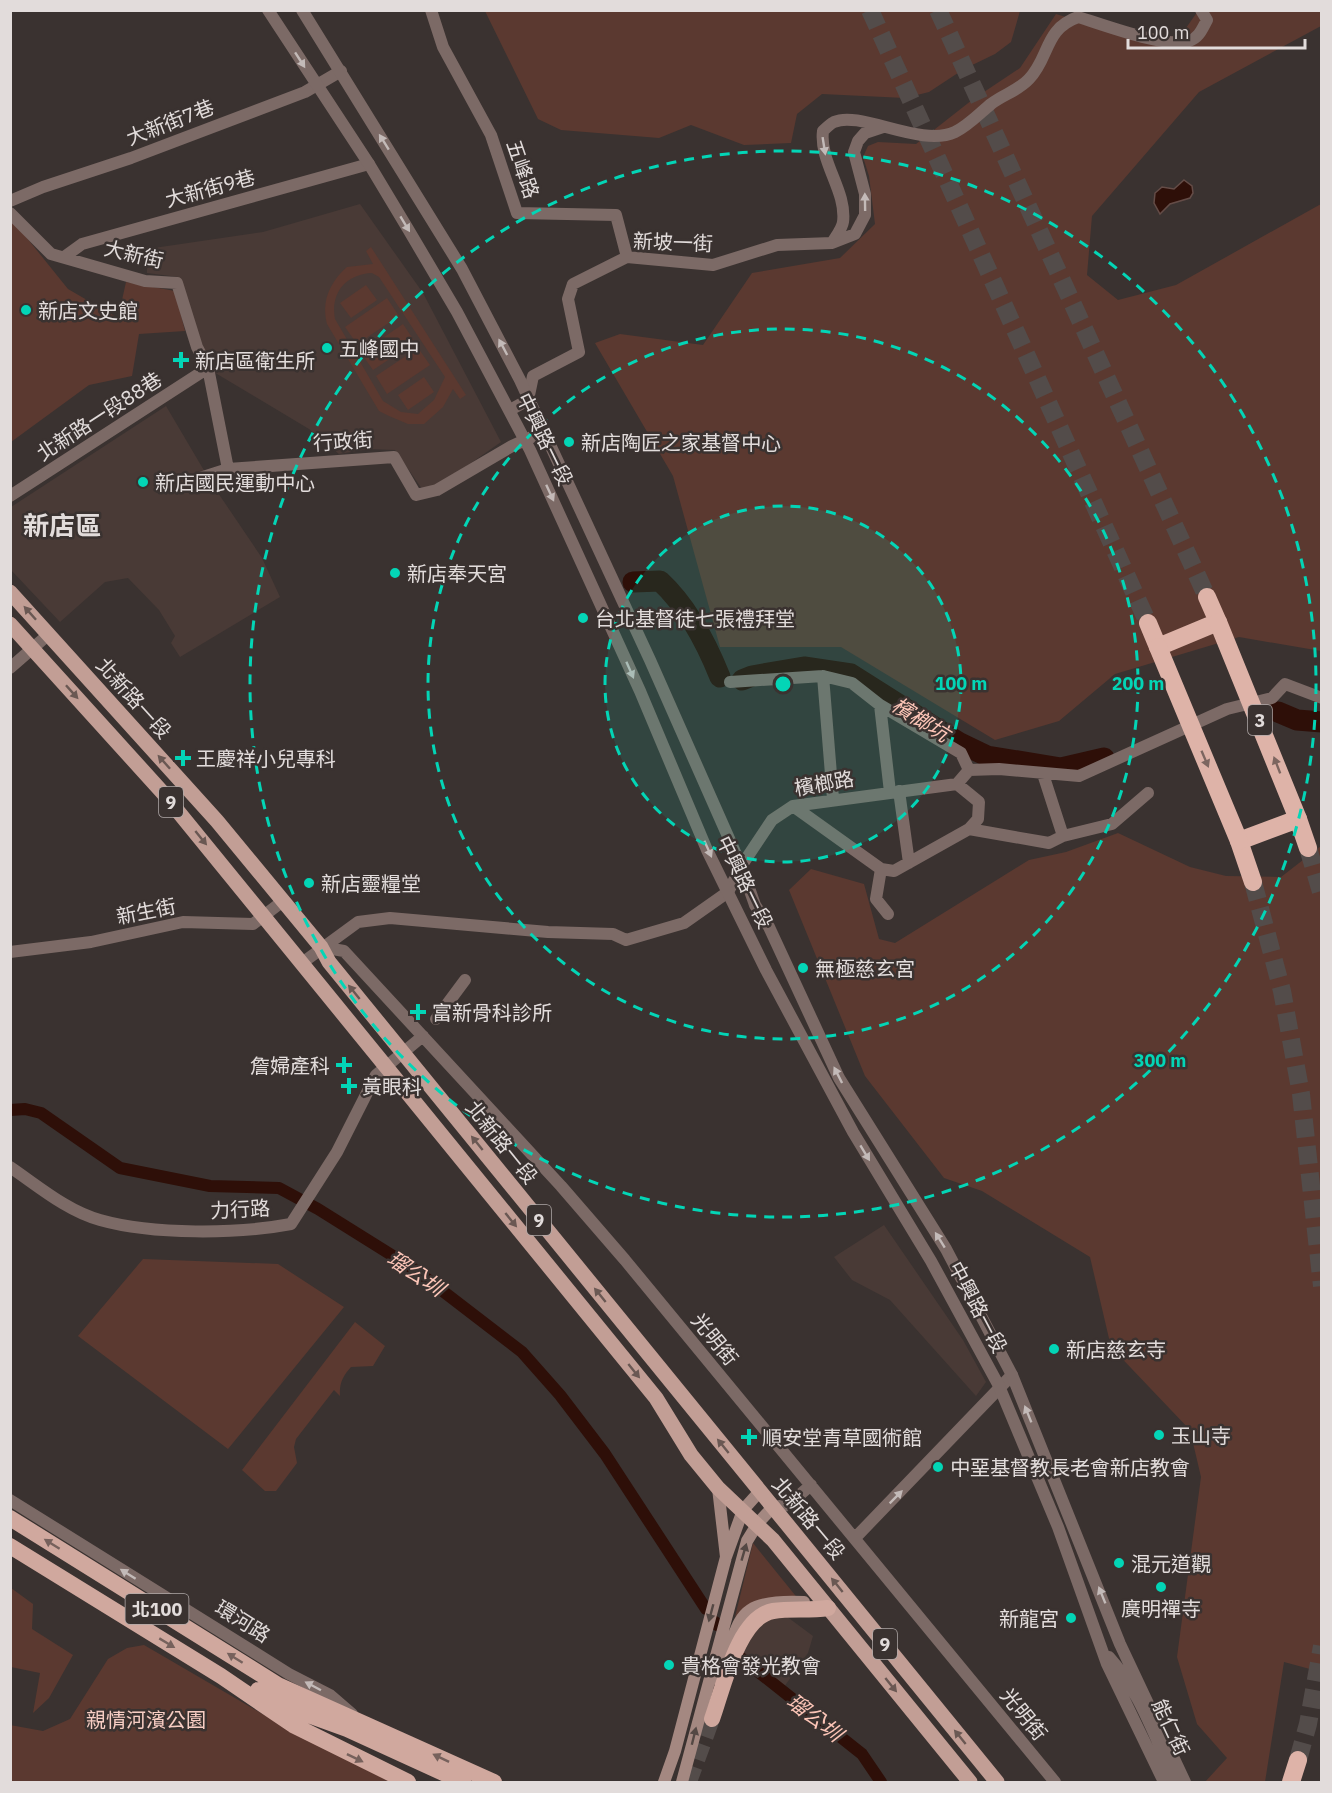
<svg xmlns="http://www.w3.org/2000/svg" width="1332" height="1793" font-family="'IBM Plex Sans','Noto Sans TC',sans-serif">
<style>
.built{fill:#493a36}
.green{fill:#5b3930;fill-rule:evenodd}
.water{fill:#2e0f08;stroke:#644c47;stroke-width:1.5}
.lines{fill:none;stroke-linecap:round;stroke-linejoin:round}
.canal{stroke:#2e0f08;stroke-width:12}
.river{stroke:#2e0f08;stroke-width:21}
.trunk-tunnel{stroke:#534c4a;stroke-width:16;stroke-dasharray:16 8;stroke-linecap:butt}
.motorway-tunnel{stroke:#534c4a;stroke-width:18;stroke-dasharray:18 9;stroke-linecap:butt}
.minor{stroke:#7c6a66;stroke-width:12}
.tertiary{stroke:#7c6a66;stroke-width:12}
.secondary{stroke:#a48881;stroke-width:12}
.primary{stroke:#c29e95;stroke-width:15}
.trunk{stroke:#d0a89e;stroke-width:16}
.motorway{stroke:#deb3a8;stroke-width:18}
.motorway-bridge{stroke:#deb3a8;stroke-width:18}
.oneway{fill:#c3bab8}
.oneway2{fill:#6a5853}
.oneway3{fill:#7c6660}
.oneway4{fill:#76615c}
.oneway5{fill:#544844}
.ring{fill:none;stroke:#03d5b6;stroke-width:3;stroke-dasharray:10 8}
.poi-dot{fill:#03d5b6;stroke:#3a3230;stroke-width:2}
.labels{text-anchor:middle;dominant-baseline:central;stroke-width:5;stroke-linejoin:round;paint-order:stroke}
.shield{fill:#3a3230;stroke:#b0a9a8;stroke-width:1.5}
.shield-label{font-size:18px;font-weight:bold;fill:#e2dcdb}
.street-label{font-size:20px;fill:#e2dcdb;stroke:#3a3230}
.poi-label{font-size:20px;fill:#e2dcdb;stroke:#3a3230;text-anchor:start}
.park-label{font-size:20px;fill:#f7cdc3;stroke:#3a3230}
.water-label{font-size:21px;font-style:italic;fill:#fcc5b7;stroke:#3a3230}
.district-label{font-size:26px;font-weight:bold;fill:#e2dcdb;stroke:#3a3230}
.centre{fill:#03d5b6;stroke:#3a3230;stroke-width:3}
.ring-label{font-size:18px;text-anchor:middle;font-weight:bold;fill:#03d5b6;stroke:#3a3230;stroke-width:5;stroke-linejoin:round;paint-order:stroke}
</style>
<rect width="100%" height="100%" fill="#3a3230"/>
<!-- built -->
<path class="built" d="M360,204l63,89 78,149 -64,45 -15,2 -27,-39 -26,-1 -30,5 -30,-25 -97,-58 -34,-94 -31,-4v-24l116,-17z
M166,406l46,78 50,74 18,39 -100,60 -9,-14 4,-7 -16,-26 -31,-32 -23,4 -45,40 -49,-52v-63z
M884,1225l79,115 23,42 -10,14 -86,-96 -38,-20 -18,-23z
M782,1613l31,23 -5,17 -24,34 -45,-33 12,-28z"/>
<!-- green -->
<path class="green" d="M485,11h535l-9,31 -16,12 -31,15 -35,23 -24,6 -83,-4 -25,20 -6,29 -47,2 -53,-20 -32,13 -98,-8 -23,-11z
M1198,11h123v15l-122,66 -107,124 -5,59 31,25 58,-15 145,-81v447l-82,-14 -124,37 -56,47 -64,19 -154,-93h-121l-47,-171 -78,-133 25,-9 83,11 49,-72 88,-15 35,-34 -6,-48 -6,-19 5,-11 10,-4 38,2 56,-44 48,-32 36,-54 85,26 40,-5z
M10,217l58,72 50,29 8,-36 49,9 10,40 -46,3 -7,42 -43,9 -78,57z
M371,247l95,148 -6,4 -7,-10 -10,18 -19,17h-16l-19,-8 -10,-5 -52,-87c-6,-23 3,-42 20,-57l26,-3 -7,-13zM372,273l7,4 66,100 -11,23 -16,14 -17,-2 -18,-11 -48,-82c-5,-26 11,-45 37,-46z
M366,285l11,15 -26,18 -11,-15z
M387,298l12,18 -42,28 -12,-17z
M403,324l12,18 -42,28 -12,-17z
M418,348l12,17 -43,29 -11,-18z
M424,377l10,15 -26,18 -10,-15z
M1118,833l72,34 36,9 55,1 40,-31v826l-37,-10 -19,120h-60l22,-24 -30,-34 -20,-67 24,-180 -11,-47 -79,-83 -21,-90 -108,-66 -38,-13 -79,-102 -76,-186 22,-21 53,15 15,55 16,4 134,-83 37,-8z
M143,1259l135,5 66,43 -116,142 -150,-113z
M355,1322l30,24 -12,20 -22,1c-8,9 -12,16 -11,29l-6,-6 -38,49 -2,8 3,16 -21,28h-11l-23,-21z
M753,1543l46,57 -52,7 -12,10z
M11,1588l22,16 -1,25 41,26 -24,43 -16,15 7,-40 -29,-6z
M144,1645l122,71 128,66h-383l-1,-57 33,6 27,-12 38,-60 19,-11z"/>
<!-- water -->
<path class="water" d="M1184,180l8,6 1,7 -3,5 -20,6 -10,10 -6,-11 1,-10 7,-6 12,2z"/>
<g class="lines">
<!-- canal -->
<path class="canal" d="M10,1110l15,-1 16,4 79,55 90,18 69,2 39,21 96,60 108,83 38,43 45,59 101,155
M715,1622l2,3
M741,1658l121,96 19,28"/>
<!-- river -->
<path class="river" d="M633,582l27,-1c28,26 46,61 60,96
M742,680l10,-4 52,-9 47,7 109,69 27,13 74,12 43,-10
M1278,712l19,8 25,2"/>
<!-- trunk-tunnel -->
<path class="trunk-tunnel" d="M689,1782l23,-63"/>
<!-- motorway-tunnel -->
<path class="motorway-tunnel" d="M870,10l278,613
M938,10l269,587
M1308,848l14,47
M1253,882l29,109 19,103 21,192
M1298,1760l10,-36 14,-78"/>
<!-- minor -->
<path class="minor" d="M431,10l12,37 48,88 26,78 99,2 11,42
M10,201l33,-14 88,-29 174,-66 36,-21
M10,213l41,41 94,27 32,2 20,64 11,21 20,101
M832,243c4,-7 10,-14 11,-21 4,-31 -24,-60 -20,-91 3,-3 7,-7 11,-9 26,-12 87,26 121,10 13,-6 25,-19 36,-28 13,-10 27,-13 38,-25 21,-22 15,-50 49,-62 24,7 89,32 111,24 10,-3 13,-12 18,-21l-6,-10
M64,257l18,-13 287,-80
M510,410l18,-10 5,-24 46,-24 -11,-53 5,-15 54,-27 86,8 64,-20 55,-2 23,-9 10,-19v-21l-11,-42 4,-11 7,-8 18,-6
M200,478l28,-9 166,-12 22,38 21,-5 75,-44 33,-15
M10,496l198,-128
M10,668l39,-34
M823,676l10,123
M730,682l93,-6 29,7 28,22 81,48 8,17
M880,705l10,87
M1043,774l20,62 49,-12 36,-31
M957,784l22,18 -1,17 -9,10
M899,791l10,72
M793,806l88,63 13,2 75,-42 80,14 14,-7
M881,869l-5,30 12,15
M321,947l23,4 217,235 64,74 430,522
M10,952l81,-10 92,-20 70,2 30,-23
M302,963l56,-41 32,-4 158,14 65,2 13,6 58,-17 44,-31 14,-27 30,-45 21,-14 164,-22 12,-14 30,-1 80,7 148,-67 45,-11 13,-14 37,14
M436,1019l29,-39
M10,1167c28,19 57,44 90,53 53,15 138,14 191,4l46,-72 39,-77 47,-39
M10,1500l279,174 41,21 22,19
M773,1507l15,-2 23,-20
M855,1538l157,-163"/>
<!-- tertiary -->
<path class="tertiary" d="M268,10l101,154 39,65 49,83 73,138 110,241 67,159 59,120 87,162 78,129 68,125 59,141 49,137 57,118
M302,10l160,259 58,111 130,280 92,208 13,37 14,22 70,151 107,171 66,126 108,269 65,138
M1109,1657c31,34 47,84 67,125"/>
<!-- secondary -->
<path class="secondary" d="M718,1488l8,69
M713,1679c34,-50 9,-81 91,-77
M664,1782l11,-31 51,-194 17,-47 17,-19
M682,1782l65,-241 11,-18 15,-16"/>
<!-- primary -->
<path class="primary" d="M10,592l207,229 104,126 8,15 668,820
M10,624l153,169 493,605 35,57 27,33 55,52 197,242"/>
<!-- trunk -->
<path class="trunk" d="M10,1518l268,167 216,97
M10,1546l211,130 72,49 115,57
M258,1690l42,22 47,17 116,53
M712,1719c11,-30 26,-102 61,-108 18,-3 36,0 55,-3"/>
<!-- motorway -->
<path class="motorway" d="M1148,623l10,24 60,-25 -11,-25
M1253,882l-14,-41 59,-22 10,29
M1291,1782l7,-22"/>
<!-- motorway-bridge -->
<path class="motorway-bridge" d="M1218,622l80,197
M1158,647l81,194"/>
</g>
<!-- one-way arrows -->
<defs><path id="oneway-solid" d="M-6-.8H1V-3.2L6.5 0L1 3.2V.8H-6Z" transform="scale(1.5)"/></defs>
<g class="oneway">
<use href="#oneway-solid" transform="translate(300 60) rotate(57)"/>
<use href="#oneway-solid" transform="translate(384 142) rotate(-122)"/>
<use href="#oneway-solid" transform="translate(824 146) rotate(81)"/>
<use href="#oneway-solid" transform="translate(865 202) rotate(-91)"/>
<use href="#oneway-solid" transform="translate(405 224) rotate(59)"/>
<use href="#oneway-solid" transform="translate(503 347) rotate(-118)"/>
<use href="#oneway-solid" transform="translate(550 493) rotate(65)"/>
<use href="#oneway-solid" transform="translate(630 670) rotate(66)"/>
<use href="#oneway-solid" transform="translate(708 849) rotate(66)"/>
<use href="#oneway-solid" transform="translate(838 1075) rotate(-117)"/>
<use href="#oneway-solid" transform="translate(865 1153) rotate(59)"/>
<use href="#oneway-solid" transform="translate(940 1240) rotate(-122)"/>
<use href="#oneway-solid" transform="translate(1028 1414) rotate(-112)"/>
<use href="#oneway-solid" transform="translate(896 1497) rotate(-45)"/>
<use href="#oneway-solid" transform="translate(128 1574) rotate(-148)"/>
<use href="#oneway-solid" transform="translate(1102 1595) rotate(-112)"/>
<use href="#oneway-solid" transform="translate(313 1686) rotate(-152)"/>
</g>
<g class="oneway2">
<use href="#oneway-solid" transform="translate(30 613) rotate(-132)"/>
<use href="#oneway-solid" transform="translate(72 692) rotate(48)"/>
<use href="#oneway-solid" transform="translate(164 762) rotate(-132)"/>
<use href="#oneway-solid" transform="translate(201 838) rotate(51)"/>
<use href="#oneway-solid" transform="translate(354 992) rotate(-129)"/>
<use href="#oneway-solid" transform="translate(477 1143) rotate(-129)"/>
<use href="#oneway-solid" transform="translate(511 1220) rotate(51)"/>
<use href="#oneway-solid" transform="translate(600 1295) rotate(-129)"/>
<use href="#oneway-solid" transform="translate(634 1371) rotate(51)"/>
<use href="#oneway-solid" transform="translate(723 1446) rotate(-129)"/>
<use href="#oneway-solid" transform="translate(837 1585) rotate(-129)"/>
<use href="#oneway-solid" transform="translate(891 1685) rotate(51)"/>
<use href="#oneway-solid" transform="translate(960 1737) rotate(-129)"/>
</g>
<g class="oneway3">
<use href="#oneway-solid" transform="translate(1205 759) rotate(67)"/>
<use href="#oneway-solid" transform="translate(1277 765) rotate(-111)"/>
</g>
<g class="oneway4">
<use href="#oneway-solid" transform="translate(52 1544) rotate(-148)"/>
<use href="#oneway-solid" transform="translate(167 1643) rotate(31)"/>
<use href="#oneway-solid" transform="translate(235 1658) rotate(-148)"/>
<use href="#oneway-solid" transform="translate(355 1758) rotate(26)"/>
<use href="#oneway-solid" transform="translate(441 1758) rotate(-154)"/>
</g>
<g class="oneway5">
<use href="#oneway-solid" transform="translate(744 1552) rotate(-74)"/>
<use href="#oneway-solid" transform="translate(711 1613) rotate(105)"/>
<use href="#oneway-solid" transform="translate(694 1736) rotate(-76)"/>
</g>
<!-- distance rings -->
<circle cx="783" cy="684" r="178" fill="#03d5b6" fill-opacity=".12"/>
<g class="ring">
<circle cx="783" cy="684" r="178"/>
<circle cx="783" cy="684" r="355"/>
<circle cx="783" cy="684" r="533"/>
</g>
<!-- markers -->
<g class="poi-dot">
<circle cx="26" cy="310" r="6"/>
<circle cx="327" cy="348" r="6"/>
<path d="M178 351h6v6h6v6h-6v6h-6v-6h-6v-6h6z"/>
<circle cx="569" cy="442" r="6"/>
<circle cx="143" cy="482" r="6"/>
<circle cx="395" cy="573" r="6"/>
<circle cx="583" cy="618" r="6"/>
<path d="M180 749h6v6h6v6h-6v6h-6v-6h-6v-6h6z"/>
<circle cx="309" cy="883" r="6"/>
<circle cx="803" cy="968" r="6"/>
<path d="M415 1003h6v6h6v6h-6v6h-6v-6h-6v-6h6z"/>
<path d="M341 1056h6v6h6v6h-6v6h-6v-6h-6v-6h6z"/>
<path d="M346 1077h6v6h6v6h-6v6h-6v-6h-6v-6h6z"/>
<circle cx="1054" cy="1349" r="6"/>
<circle cx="1159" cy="1435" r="6"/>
<path d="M746 1428h6v6h6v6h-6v6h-6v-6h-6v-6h6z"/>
<circle cx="938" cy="1467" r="6"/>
<circle cx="1119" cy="1563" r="6"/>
<circle cx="1161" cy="1587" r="6"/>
<circle cx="1071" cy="1618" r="6"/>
<circle cx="669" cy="1665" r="6"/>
</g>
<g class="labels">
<!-- shield labels -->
<g class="shield">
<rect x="1248" y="705" width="24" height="30" rx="4.5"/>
<rect x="159" y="787" width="24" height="30" rx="4.5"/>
<rect x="527" y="1205" width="24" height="30" rx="4.5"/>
<rect x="125.5" y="1594" width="63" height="30" rx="4.5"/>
<rect x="873" y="1629" width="24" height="30" rx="4.5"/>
</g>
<g class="shield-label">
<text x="1260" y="720">3</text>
<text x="171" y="802">9</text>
<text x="539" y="1220">9</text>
<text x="157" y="1609">北100</text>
<text x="885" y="1644">9</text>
</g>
<!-- street labels -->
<g class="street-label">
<text transform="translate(170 122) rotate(-21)">大新街7巷</text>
<text transform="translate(523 169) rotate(71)">五峰路</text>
<text transform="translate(210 188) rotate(-15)">大新街9巷</text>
<text transform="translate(673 242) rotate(2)">新坡一街</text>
<text transform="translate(134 254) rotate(13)">大新街</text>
<text transform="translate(99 416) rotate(-33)">北新路一段88巷</text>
<text transform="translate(545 439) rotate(64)">中興路一段</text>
<text transform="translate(343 441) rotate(-4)">行政街</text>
<text transform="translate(134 698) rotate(48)">北新路一段</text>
<text transform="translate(824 783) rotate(-10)">檳榔路</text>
<text transform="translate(745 882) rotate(64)">中興路一段</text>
<text transform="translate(146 911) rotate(-11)">新生街</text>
<text transform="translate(502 1142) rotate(51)">北新路一段</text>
<text transform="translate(240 1209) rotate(-3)">力行路</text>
<text transform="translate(978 1307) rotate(62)">中興路一段</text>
<text transform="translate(715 1339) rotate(51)">光明街</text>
<text transform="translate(809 1518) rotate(50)">北新路一段</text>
<text transform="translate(243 1621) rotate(32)">環河路</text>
<text transform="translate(1024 1714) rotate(51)">光明街</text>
<text transform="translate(1171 1727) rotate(65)">能仁街</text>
</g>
<!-- poi labels -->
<g class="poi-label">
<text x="38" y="310">新店文史館</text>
<text x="339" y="348">五峰國中</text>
<text x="195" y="360">新店區衛生所</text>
<text x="581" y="442">新店陶匠之家基督中心</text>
<text x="155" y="482">新店國民運動中心</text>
<text x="407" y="573">新店奉天宮</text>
<text x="595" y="618">台北基督徒七張禮拜堂</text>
<text x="196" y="758">王慶祥小兒專科</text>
<text x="321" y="883">新店靈糧堂</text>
<text x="815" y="968">無極慈玄宮</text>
<text x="432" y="1012">富新骨科診所</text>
<text x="330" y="1065" text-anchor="end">詹婦產科</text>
<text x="362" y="1086">黃眼科</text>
<text x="1066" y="1349">新店慈玄寺</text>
<text x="1171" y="1435">玉山寺</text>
<text x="762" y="1437">順安堂青草國術館</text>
<text x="950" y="1467">中堊基督教長老會新店教會</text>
<text x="1131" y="1563">混元道觀</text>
<text x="1161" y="1608" text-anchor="middle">廣明禪寺</text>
<text x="1059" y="1618" text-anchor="end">新龍宮</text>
<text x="681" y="1665">貴格會發光教會</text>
</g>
<!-- park labels -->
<g class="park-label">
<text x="146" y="1719">親情河濱公園</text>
</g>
<!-- water labels -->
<g class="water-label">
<text transform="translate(921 719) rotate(32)">檳榔坑</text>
<text transform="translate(416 1273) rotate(34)">瑠公圳</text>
<text transform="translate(815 1717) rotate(38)">瑠公圳</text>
</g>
<!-- district labels -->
<g class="district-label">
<text x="62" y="525">新店區</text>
</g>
</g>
<circle cx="783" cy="684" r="9" class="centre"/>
<g class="ring-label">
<text x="961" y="690">100 m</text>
<text x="1138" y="690">200 m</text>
<text x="1160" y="1067">300 m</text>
</g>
<!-- border -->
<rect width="1332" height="1793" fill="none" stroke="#e2dcdb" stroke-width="24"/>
<!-- scale -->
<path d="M1128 39v9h177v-9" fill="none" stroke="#e2dcdb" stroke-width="3"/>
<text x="1137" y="39" font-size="18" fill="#e2dcdb" stroke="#3a3230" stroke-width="4.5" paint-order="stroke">100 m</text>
</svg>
